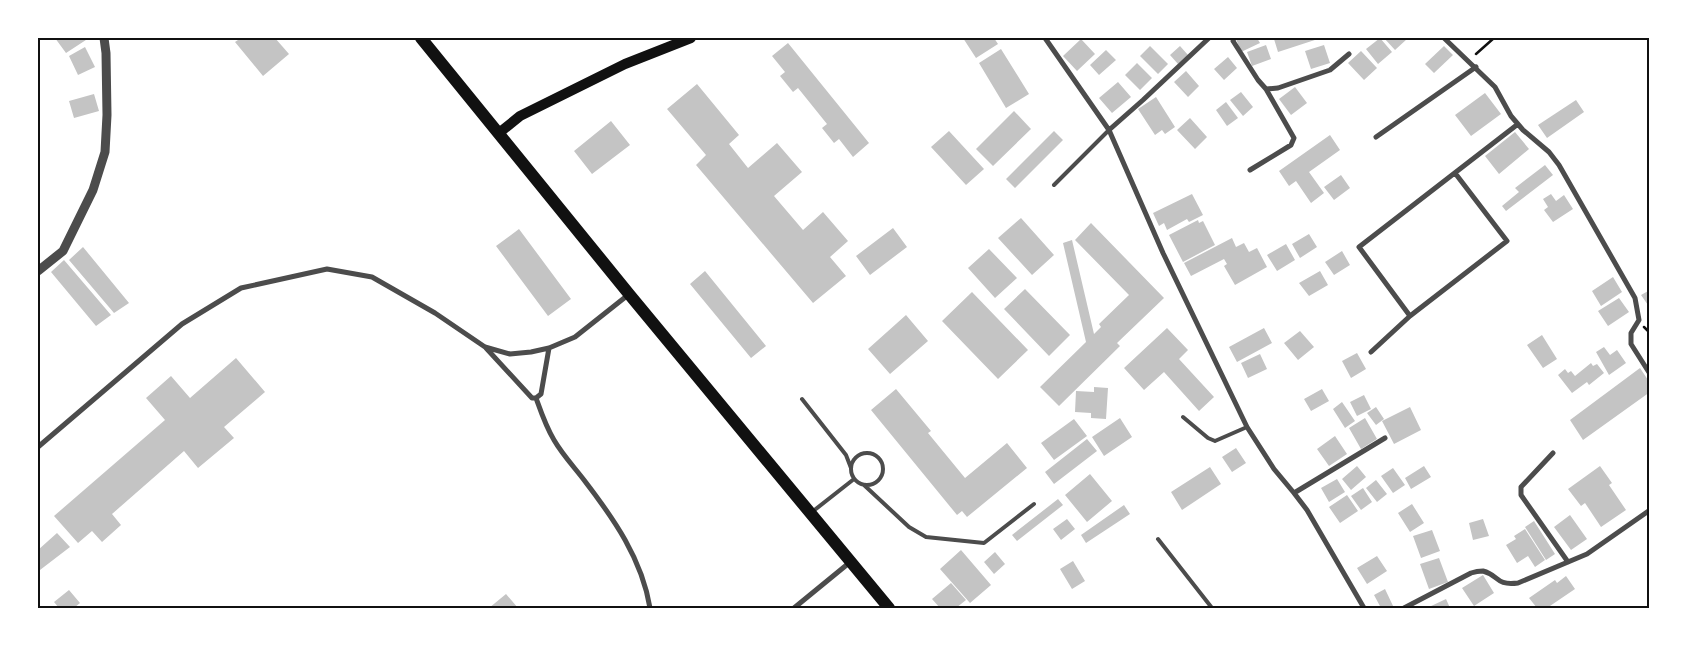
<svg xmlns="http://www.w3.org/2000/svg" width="1687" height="646" font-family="'IBM Plex Sans',sans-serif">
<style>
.building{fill:#c4c4c4}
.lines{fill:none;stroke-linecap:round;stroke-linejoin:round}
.path{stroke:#111;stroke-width:2.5}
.service{stroke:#4c4c4c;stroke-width:4}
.minor{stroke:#4c4c4c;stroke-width:5}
.tertiary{stroke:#4c4c4c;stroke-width:9}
.secondary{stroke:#111;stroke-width:10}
.primary{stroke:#111;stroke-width:12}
.neatline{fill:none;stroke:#111;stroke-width:2}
</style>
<rect width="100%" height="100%" fill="#fff"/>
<!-- building -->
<path class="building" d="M55,38h34l-23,15z
M241,38h34l14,16 -26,22 -28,-34z
M963,38h31l4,6 -22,14z
M1238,38h19l3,5 -19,9 -5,-13z
M1278,38h43l-43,14 -4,-13z
M1380,38l12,14 -14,12 -12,-15z
M1384,38h22l1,1 -12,11z
M1081,39l14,15 -18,17 -14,-15z
M788,43l81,100 -16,14 -14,-18 -5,4 -12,-15 5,-4 -29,-36 -5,4 -13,-16 5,-4 -13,-16z
M1266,45l5,14 -19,7 -5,-14z
M1324,45l6,18 -19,6 -6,-18z
M1150,46l18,18 -10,10 -18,-18z
M1180,46l8,9 -10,9 -8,-9z
M1444,46l9,9 -19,18 -9,-9z
M85,47l10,20 -17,8 -9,-19z
M1001,49l28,45 -23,14 -27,-45z
M1106,50l10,10 -17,15 -9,-10z
M1361,51l16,17 -13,12 -16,-17z
M1228,57l9,11 -13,12 -10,-11z
M1137,63l15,15 -12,12 -15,-15z
M1186,71l13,15 -11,11 -14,-15z
M1118,82l13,15 -19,16 -13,-15z
M697,84l42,51 -10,9 19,24 29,-25 25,29 -28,24 29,34 20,-18 25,29 -18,16 16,19 -33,27 -117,-138 10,-10 -39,-46z
M1295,87l12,16 -16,12 -12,-16z
M1241,92l12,15 -10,9 -13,-16z
M1485,93l16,21 -30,22 -16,-21z
M94,94l5,17 -25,7 -5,-17z
M1156,97l19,30 -10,7 -3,-4 -7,5 -17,-26z
M1576,100l8,12 -37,26 -9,-13z
M1226,102l12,16 -11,8 -11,-16z
M1014,111l17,18 -38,37 -17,-17z
M1190,118l17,19 -12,12 -18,-19z
M611,121l19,24 -38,29 -18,-23z
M949,131l35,38 -18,16 -35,-38z
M1054,131l9,9 -48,48 -9,-9z
M1515,132l14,17 -30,25 -14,-18z
M1330,135l10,15 -31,22 15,21 -13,10 -15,-22 -7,5 -10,-15z
M1545,165l8,10 -47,36 -4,-5 17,-14 -4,-4z
M1341,175l9,13 -16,12 -10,-13z
M1192,194l11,21 -14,7 -2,-3 -20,11 -3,-7 -5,3 -6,-13z
M1551,194l5,7 8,-6 9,14 -20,13 -9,-12 4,-3 -5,-8z
M1021,218l33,37 -22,20 -34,-37z
M1198,220l1,3 4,-2 12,24 -32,17 -14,-27z
M1091,223l73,75 -47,45 3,3 -61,60 -19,-19 46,-45 -23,-99 9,-3 22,94 7,-7 -2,-3 30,-29 -54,-55z
M893,228l14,19 -37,28 -14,-19z
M519,229l52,70 -23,17 -52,-70z
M1309,234l8,13 -17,11 -8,-14z
M1232,238l4,9 8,-4 5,9 8,-4 10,19 -32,18 -11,-19 3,-2 -3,-5 -33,17 -7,-13z
M1286,244l9,16 -18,11 -10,-16z
M83,247l46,56 -15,10 -45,-53z
M989,249l28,29 -22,20 -27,-30z
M1342,251l8,14 -16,10 -9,-13z
M64,260l47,55 -15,11 -45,-54z
M705,271l61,75 -15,12 -61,-74z
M1320,271l8,14 -19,11 -10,-13z
M1613,277l9,15 -21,14 -9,-15z
M1025,289l45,46 -21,21 -45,-47z
M1650,290v18l-9,-13z
M972,292l56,58 -30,29 -56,-58z
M1619,298l10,14 -21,14 -10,-15z
M906,315l22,26 -38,33 -22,-25z
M1167,328l21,22 -9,9 35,38 -15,14 -35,-39 -20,18 -20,-22z
M1264,328l8,15 -35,19 -8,-15z
M1300,331l14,16 -16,13 -14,-17z
M1542,335l15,24 -14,9 -16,-23z
M1604,347l6,8 7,-5 9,13 -17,12 -13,-23z
M1357,353l9,16 -15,9 -9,-17z
M1260,354l7,15 -19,9 -7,-15z
M236,358l29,34 -41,35 10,11 -36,30 -14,-17 -72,63 9,11 -19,17 -10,-11 -14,12 -24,-27 111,-96 -19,-22 25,-22 19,22z
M1591,363l2,3 4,-2 7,9 -15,12 -2,-3 -15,11 -14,-18 7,-6 3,4 3,-2 4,5z
M1640,368l10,15v9l-67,48 -13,-20z
M1094,387l14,1 -2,31 -15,-1v-5l-16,-1 1,-21 18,1z
M896,389l35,42 -3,2 37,45 42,-35 20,25 -60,49 -5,-6 -5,4 -86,-105z
M1322,389l7,12 -18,10 -7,-12z
M1364,395l7,14 -14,7 -7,-14z
M1342,402l13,19 -10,7 -12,-19z
M1376,407l8,12 -8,6 -9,-12z
M1410,407l11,23 -27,14 -12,-23z
M1120,418l12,19 -28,19 -12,-19z
M1365,418l12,21 -16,10 -12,-21z
M1074,419l13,17 -33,24 -13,-17z
M1335,436l12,18 -18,12 -12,-17z
M1087,439l10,12 -43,33 -9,-12z
M1236,448l10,15 -14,9 -10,-15z
M1357,466l9,11 -15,13 -9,-11z
M1424,466l7,11 -20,12 -6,-11z
M1600,466l12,17 -3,2 17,25 -25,17 -16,-24 -4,3 -13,-17z
M1210,467l11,17 -39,26 -11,-18z
M1393,468l12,17 -12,8 -12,-17z
M1090,474l22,27 -25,21 -22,-27z
M1337,479l8,13 -16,10 -8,-14z
M1376,480l11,14 -10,8 -11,-14z
M1363,488l9,14 -11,8 -10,-14z
M1347,495l11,16 -18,12 -11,-16z
M1058,499l5,6 -46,36 -5,-6z
M1412,504l12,19 -14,9 -12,-19z
M1124,505l6,9 -44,29 -5,-8z
M1570,515l17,24 -16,11 -17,-23z
M1067,519l8,10 -14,11 -8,-11z
M1483,519l6,17 -16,4 -4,-17z
M1534,521l21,33 -9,6 -21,-33z
M1525,529l20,31 -10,7 -7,-11 -11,7 -11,-18 10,-6 -2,-3z
M1432,530l8,21 -19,7 -8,-22z
M57,533l13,14 -30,23 -2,-4v-16z
M961,550l30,35 -21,18 -30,-34z
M995,552l10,12 -11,10 -10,-12z
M1377,556l10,15 -20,13 -10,-16z
M1439,558l9,24 -19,7 -9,-25z
M1073,561l12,20 -13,8 -12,-20z
M1483,575l11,18 -20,13 -12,-18z
M1566,576l9,13 -28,19h-10l-8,-10 26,-18 2,3z
M951,583l15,17 -10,8h-16l-8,-9z
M1385,589l9,19h-13l-7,-13z
M69,590l11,13 -6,5h-15l-5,-6z
M506,594l12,14h-29z
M1446,599l4,9h-20l-1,-1z"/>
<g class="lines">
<!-- path -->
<path class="path" d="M1476,54l18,-16
M1644,327l6,6"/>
<!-- service -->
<path class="service" d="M1054,185l55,-55
M802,399l44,56 5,13
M1183,417l25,21 7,3 32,-14
M851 469a16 16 0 1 1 32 0a16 16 0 1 1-32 0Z
M864,485l45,42 17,10 58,6 50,-39
M812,512l42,-33
M1158,539l54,69"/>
<!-- minor -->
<path class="minor" d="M1045,38l64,92 54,123 84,174 27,42 20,24 13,17 57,98
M1234,38l-1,3 25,39 8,9 12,-1 52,-18 19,-16
M1444,38l51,49 16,29 12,14 26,22 10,13 76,133 4,22 -8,13v11l19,30
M1109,130l34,-30 66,-62
M1376,137l100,-70
M1250,170l41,-25 3,-7 -28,-49
M1410,316l-51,-69 159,-123
M486,348l46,50h4
M1371,352l39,-36 97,-75 -52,-68
M536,398c5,14 10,29 18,42 8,14 20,27 30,40 30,39 58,79 66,128
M536,398l5,-4 8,-46
M38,447l144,-123 59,-36 86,-19 45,8 63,36 50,34 25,7 21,-2 18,-4 26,-11 53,-42
M1553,453l-32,34v8l47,67
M1294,493l91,-55
M794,608l55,-45
M1404,608l67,-35c3,-1 9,-2 12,-2 16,4 12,15 35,12l69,-29 63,-44"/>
<!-- tertiary -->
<path class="tertiary" d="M38,271l25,-20 30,-61 12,-38 2,-37 -1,-62 -2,-15"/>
<!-- secondary -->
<path class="secondary" d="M499,133l21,-17 105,-52 66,-26"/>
<!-- primary -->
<path class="primary" d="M421,38l208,256 260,314"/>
</g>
<!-- border -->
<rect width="1687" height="646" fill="none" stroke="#ffffff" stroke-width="78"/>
<rect x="39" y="39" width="1609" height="568" class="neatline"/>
</svg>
